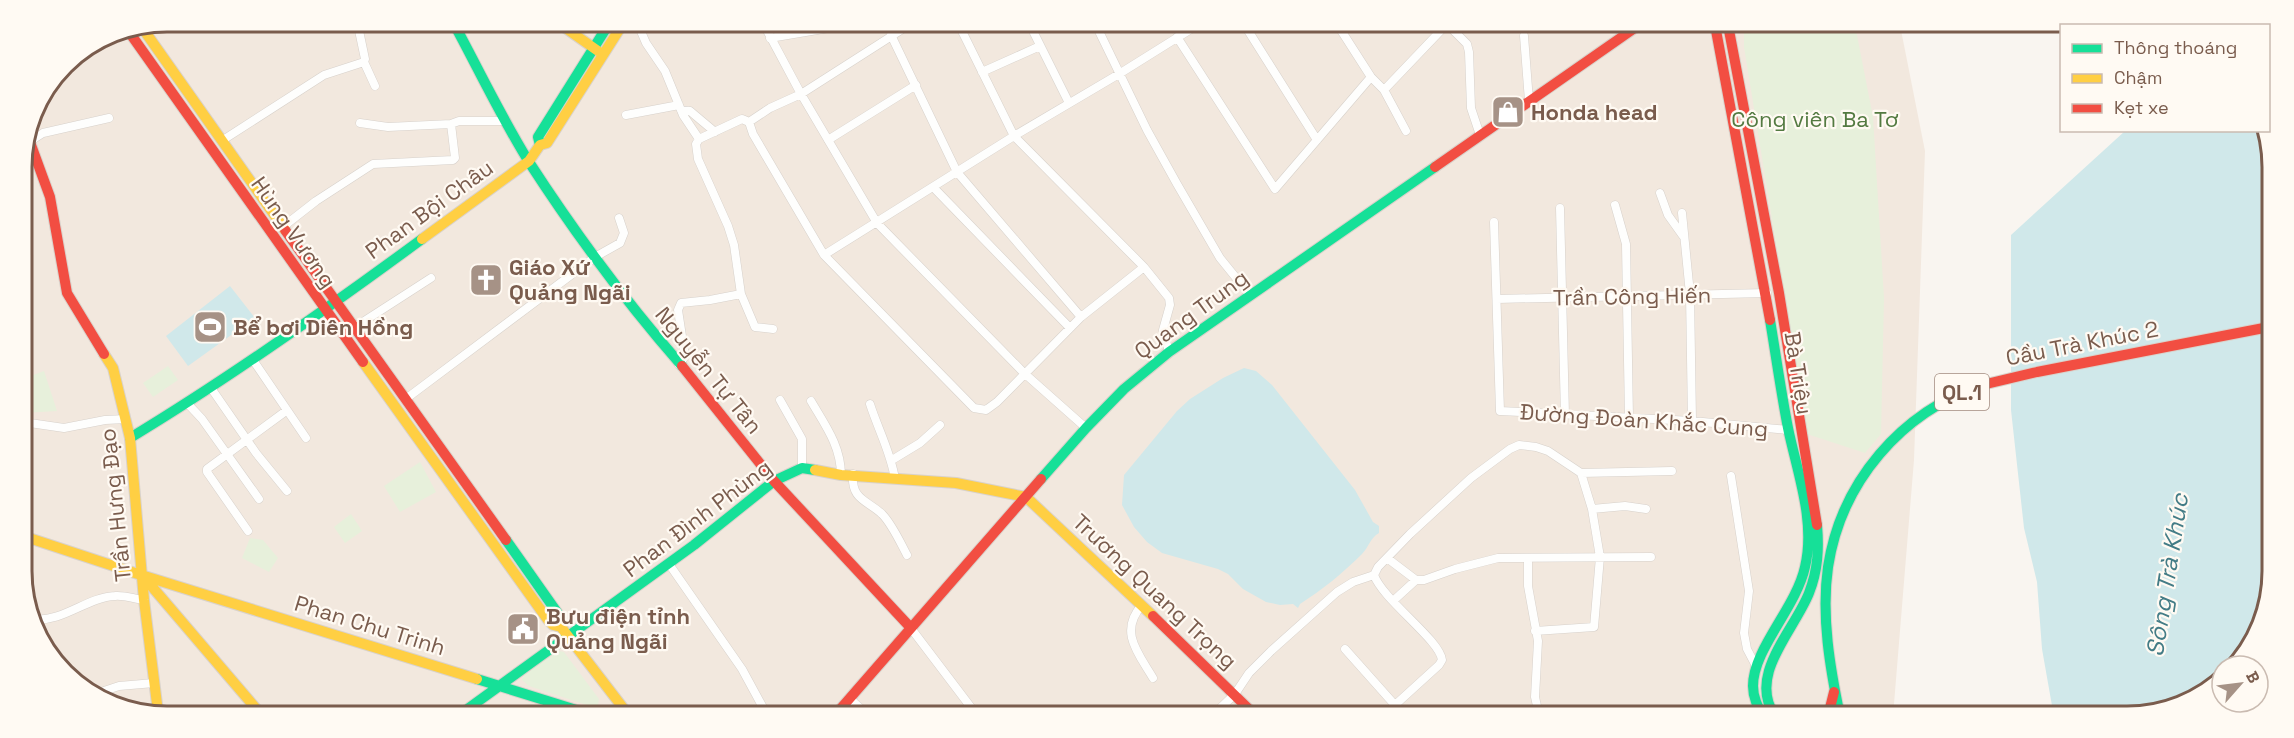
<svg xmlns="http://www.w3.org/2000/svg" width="2294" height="738" font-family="'Space Grotesk',sans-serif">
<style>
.residential{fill:#f2e8de}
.green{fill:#e7f0db}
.water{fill:#d0e8ea}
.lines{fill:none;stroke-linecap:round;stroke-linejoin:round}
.street-casing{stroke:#d7d1cb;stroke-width:9}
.fast-casing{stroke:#d9d2cb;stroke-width:12}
.slow-casing{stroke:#d9d2cb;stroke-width:12}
.jam-casing{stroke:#d9d2cb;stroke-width:12}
.street{stroke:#fefefd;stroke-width:8}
.fast{stroke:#16e098;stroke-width:10}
.slow{stroke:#ffcf43;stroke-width:10}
.jam{stroke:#f24e42;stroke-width:10}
.labels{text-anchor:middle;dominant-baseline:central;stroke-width:4.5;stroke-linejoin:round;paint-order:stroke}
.shield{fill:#fffaf3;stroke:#a28b7f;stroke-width:1.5}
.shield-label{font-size:21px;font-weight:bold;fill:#7a5c4d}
.poi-label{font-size:22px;font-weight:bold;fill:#7a5c4d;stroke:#fffaf3;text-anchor:start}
.park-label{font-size:22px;fill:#537a41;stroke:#fffaf3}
.street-label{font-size:22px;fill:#7a5c4d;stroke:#fffaf3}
.water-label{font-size:24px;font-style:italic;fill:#437c86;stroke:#fffaf3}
.rim{fill:none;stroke:#7a5c4d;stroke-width:3}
</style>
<rect width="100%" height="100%" fill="#f9f5f0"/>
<!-- residential -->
<path class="residential" d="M167,21l1733,4 25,126 -11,309 -21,256 -1764,-4 -72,-44 -33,-68 -3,-443 11,-46 32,-48 47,-31z"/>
<!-- green -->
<path class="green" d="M1744,25h111l18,92 11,181 -3,136 -16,19 -58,-19 -63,-387z
M168,366l10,14 -25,17 -10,-14z
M44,371l13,40 -34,2v-34z
M420,462l16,30 -36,20 -16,-26z
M351,514l11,17 -17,12 -11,-16z
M250,538l13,2 15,18 -9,14 -27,-14z
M554,650l10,2 35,47 -1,6 -5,2 -64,-21 -7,-6 4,-9z"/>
<!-- water -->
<path class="water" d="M2125,131h141l4,7 -2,471 -19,43 -13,14h-14v15l-6,6 -79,30h-83l-12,-68 -5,-67 -13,-54 -13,-118v-175z
M230,286l25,32 -67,48 -22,-30z
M1244,368l12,3 16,14 83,105 18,32 6,4v7c-9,5 -10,14 -17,21 -19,19 -40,36 -62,50l-2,4 -5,-4 -13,1 -14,-3 -23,-13 -15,-15 -10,-5 -56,-16 -15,-11 -13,-15 -12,-22 2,-30 53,-64 13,-12 33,-21z"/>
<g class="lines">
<defs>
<path id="street" d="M637,22l9,21 19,28 18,44 16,24 -3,5 2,15 30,67 6,19 7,49 14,33 18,2
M763,23l38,71 76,129 147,150 62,55
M912,23l-111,71 -31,14 -21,14 4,12 71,121 150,153 12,2 11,-8 84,-85 63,-50
M958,23l56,113 130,131 25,31 1,7 -7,25 6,22
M1029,23l40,80
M1095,23l52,107 30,54 43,74 30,37
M1244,24l73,116
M1337,24l34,53 13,13 22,41
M1447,24l20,20 2,8 2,56 9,27
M891,35l66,137 124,145
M1524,36l5,65
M1177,37l98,152 96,-112
M770,38l59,-10
M364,62l11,24
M982,72l58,-26
M1384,90l63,-66
M681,110l9,1 25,21
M626,115l53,-10
M360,123l28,4 63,-3 8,-3h46
M699,139l43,-20 7,3
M223,140l101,-65 40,-13 1,-3 -8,-38
M828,140l88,-55
M29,142l14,-9 66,-15
M933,187l137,141
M1660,193l8,22 15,21
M1615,205l11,39 3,174
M1560,208l5,208
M1682,213l8,81 2,127
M1494,222l6,189 192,10 96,9
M284,226l32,-25 57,-37 80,-4 2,-2 -4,-34
M824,255l190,-119 105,-62 80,-50
M1497,299l270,-6
M355,327l76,-49
M253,360l53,78
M679,365l6,-9 -7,-46 3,-7 29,-3 31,-6
M211,388l45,65 31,38
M407,398l188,-141 25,-14 4,-10 -5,-15
M780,400l22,39v29
M811,401c14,24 30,45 30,74
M188,404l14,15 57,80
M870,404c8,25 21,49 25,75
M23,422l41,6 41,-8 21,-1
M892,460l28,-17 20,-18
M1581,473l91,-2
M853,474c-2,26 14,26 29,40 10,10 18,28 25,41
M1731,476l18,115 -5,42 3,16 9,17
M1592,509l33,-3 21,3
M248,531l-41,-59v-3l79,-58
M1387,558l29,22h8l31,-11 43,-11 153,-1
M1528,559v27l10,55 -3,56 4,18
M669,564l73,105 24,44
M1374,575l4,-8 32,-33 61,-56 39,-29 9,-4 17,2 12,4 33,22 11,36 8,48 -6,70 -59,4
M1374,575c9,25 66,65 68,85l-3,5 -55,50
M1393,601l23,-21
M1142,605c-24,27 -3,49 11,73
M33,619c29,4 54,-22 82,-23 9,-1 20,3 29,4
M910,627l66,87
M1345,649l49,55
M98,693l21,-7 35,-3
M849,698l18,16
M1213,715l22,-21 14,-21 22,-22 66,-59 16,-10 21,-7"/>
<path id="fast" d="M453,22c25,46 48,95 76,140 46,71 97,140 153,204
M540,145l-2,-8 72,-115
M130,438c101,-61 197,-129 292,-199
M1041,479l45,-51 38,-39 45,-37 266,-185
M506,540l55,78v9
M477,679l109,34
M462,713l232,-168 80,-64 28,-13 13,2
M1763,716c-5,-9 -10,-18 -10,-30 0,-37 43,-78 52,-119 11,-46 -8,-95 -17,-139 -7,-36 -12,-72 -18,-108
M1775,716c-28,-41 19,-85 34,-123 9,-23 10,-44 8,-68
M1840,716c-10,-48 -19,-100 -12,-149 13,-85 73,-155 154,-182"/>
<path id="slow" d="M557,22l41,29
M141,26l144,204
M422,239l107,-78 11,-16 7,-2 77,-121
M104,354l9,14 17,70 14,162 14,112
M363,362l185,258 5,5 8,2 66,86
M815,470l26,5 115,8 70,14 127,119
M23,536l118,39 336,104
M142,575l117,137"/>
<path id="jam" d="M1715,25l55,295
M1728,25l51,268 38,232
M127,29l236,333
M27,134l23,63 17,96 37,61
M1435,167l204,-142
M285,230l221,310
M682,366l92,115 136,146
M1982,385l55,-13 232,-45
M1153,616l102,99
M836,714l205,-235
M1822,716l8,-8 4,-16"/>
</defs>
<!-- street casing -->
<use href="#street" class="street-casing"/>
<!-- fast casing -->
<use href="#fast" class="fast-casing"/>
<!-- slow casing -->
<use href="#slow" class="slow-casing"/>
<!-- jam casing -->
<use href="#jam" class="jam-casing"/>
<!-- street -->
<use href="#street" class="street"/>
<!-- fast -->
<use href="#fast" class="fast"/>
<!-- slow -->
<use href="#slow" class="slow"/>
<!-- jam -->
<use href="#jam" class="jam"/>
</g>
<!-- icons -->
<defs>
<symbol id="shop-square" viewBox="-11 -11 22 22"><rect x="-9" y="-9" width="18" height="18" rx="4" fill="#a69286" stroke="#fffaf3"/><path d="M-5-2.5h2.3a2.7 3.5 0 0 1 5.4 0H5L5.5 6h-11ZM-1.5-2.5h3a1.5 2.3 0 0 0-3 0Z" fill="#fff"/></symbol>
<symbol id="church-square" viewBox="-11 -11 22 22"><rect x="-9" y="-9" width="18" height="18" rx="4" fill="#a69286" stroke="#fffaf3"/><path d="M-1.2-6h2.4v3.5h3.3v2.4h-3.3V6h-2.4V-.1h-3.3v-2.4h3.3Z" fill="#fff"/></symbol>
<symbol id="stadium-square" viewBox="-11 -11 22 22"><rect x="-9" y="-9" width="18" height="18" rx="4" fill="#a69286" stroke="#fffaf3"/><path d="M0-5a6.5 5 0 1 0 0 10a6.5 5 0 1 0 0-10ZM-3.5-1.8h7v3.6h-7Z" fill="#fff"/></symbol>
<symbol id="civic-square" viewBox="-11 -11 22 22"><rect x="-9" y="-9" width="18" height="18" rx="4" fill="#a69286" stroke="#fffaf3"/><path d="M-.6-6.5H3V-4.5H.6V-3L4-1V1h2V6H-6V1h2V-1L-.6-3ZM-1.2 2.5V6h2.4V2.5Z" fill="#fff"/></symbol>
</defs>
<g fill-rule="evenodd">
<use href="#shop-square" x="1489" y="93" width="38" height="38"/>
<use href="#church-square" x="467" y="261" width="38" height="38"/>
<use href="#stadium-square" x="191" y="308" width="38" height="38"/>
<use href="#civic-square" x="504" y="610" width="38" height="38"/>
</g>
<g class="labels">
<!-- shield labels -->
<rect class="shield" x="1935" y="374" width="54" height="36" rx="4.5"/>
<g class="shield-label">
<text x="1962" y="392">QL.1</text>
</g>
<!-- poi labels -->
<g class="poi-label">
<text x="1531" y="112">Honda head</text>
<text x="509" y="267">Giáo Xứ<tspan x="509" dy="25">Quảng Ngãi</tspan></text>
<text x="233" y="327">Bể bơi Diên Hồng</text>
<text x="546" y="616">Bưu điện tỉnh<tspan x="546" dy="25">Quảng Ngãi</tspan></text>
</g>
<!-- park labels -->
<g class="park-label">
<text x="1815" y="119">Công viên Ba Tơ</text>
</g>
<!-- street labels -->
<g class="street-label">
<text transform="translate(429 209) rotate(-36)">Phan Bội Châu</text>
<text transform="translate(294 232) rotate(55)">Hùng Vương</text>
<text transform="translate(1632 296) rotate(-1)">Trần Công Hiến</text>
<text transform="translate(1191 314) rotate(-36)">Quang Trung</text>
<text transform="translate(2082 343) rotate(-11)">Cầu Trà Khúc 2</text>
<text transform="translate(709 370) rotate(51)">Nguyễn Tự Tân</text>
<text transform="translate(1799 373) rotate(81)">Bà Triệu</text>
<text transform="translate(1644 420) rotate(4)">Đường Đoàn Khắc Cung</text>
<text transform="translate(115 505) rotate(-96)">Trần Hưng Đạo</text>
<text transform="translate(697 518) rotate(-37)">Phan Đình Phùng</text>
<text transform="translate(1155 591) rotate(43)">Trương Quang Trọng</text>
<text transform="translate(370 625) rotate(17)">Phan Chu Trinh</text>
</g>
<!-- water labels -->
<g class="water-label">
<text transform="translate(2167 575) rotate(-81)">Sông Trà Khúc</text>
</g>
</g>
<!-- crop -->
<path d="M0 0H2294V738H0ZM167 32H2127A135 135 0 0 1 2262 167V571A135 135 0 0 1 2127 706H167A135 135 0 0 1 32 571V167A135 135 0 0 1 167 32Z" fill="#fffaf3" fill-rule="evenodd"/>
<path class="rim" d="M167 32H2127A135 135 0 0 1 2262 167V571A135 135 0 0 1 2127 706H167A135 135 0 0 1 32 571V167A135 135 0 0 1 167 32Z"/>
<!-- legend -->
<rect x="2060" y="24" width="210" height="108" fill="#fffaf3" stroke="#cabbb1" stroke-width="1.5"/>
<rect x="2072" y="44" width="30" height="9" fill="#16e098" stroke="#cabbb1" stroke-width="1.5"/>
<text x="2114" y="54" font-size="18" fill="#7a5c4d">Thông thoáng</text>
<rect x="2072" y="74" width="30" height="9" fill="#ffcf43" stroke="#cabbb1" stroke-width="1.5"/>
<text x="2114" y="84" font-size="18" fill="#7a5c4d">Chậm</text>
<rect x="2072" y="104" width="30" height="9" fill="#f24e42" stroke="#cabbb1" stroke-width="1.5"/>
<text x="2114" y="114" font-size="18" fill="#7a5c4d">Kẹt xe</text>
<!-- north arrow -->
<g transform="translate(2240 684) rotate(62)"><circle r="28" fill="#fffaf3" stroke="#cabbb1" stroke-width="1.5"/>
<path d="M0-4.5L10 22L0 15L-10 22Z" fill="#a69286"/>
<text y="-9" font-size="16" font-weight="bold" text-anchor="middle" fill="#7a5c4d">B</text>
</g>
</svg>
